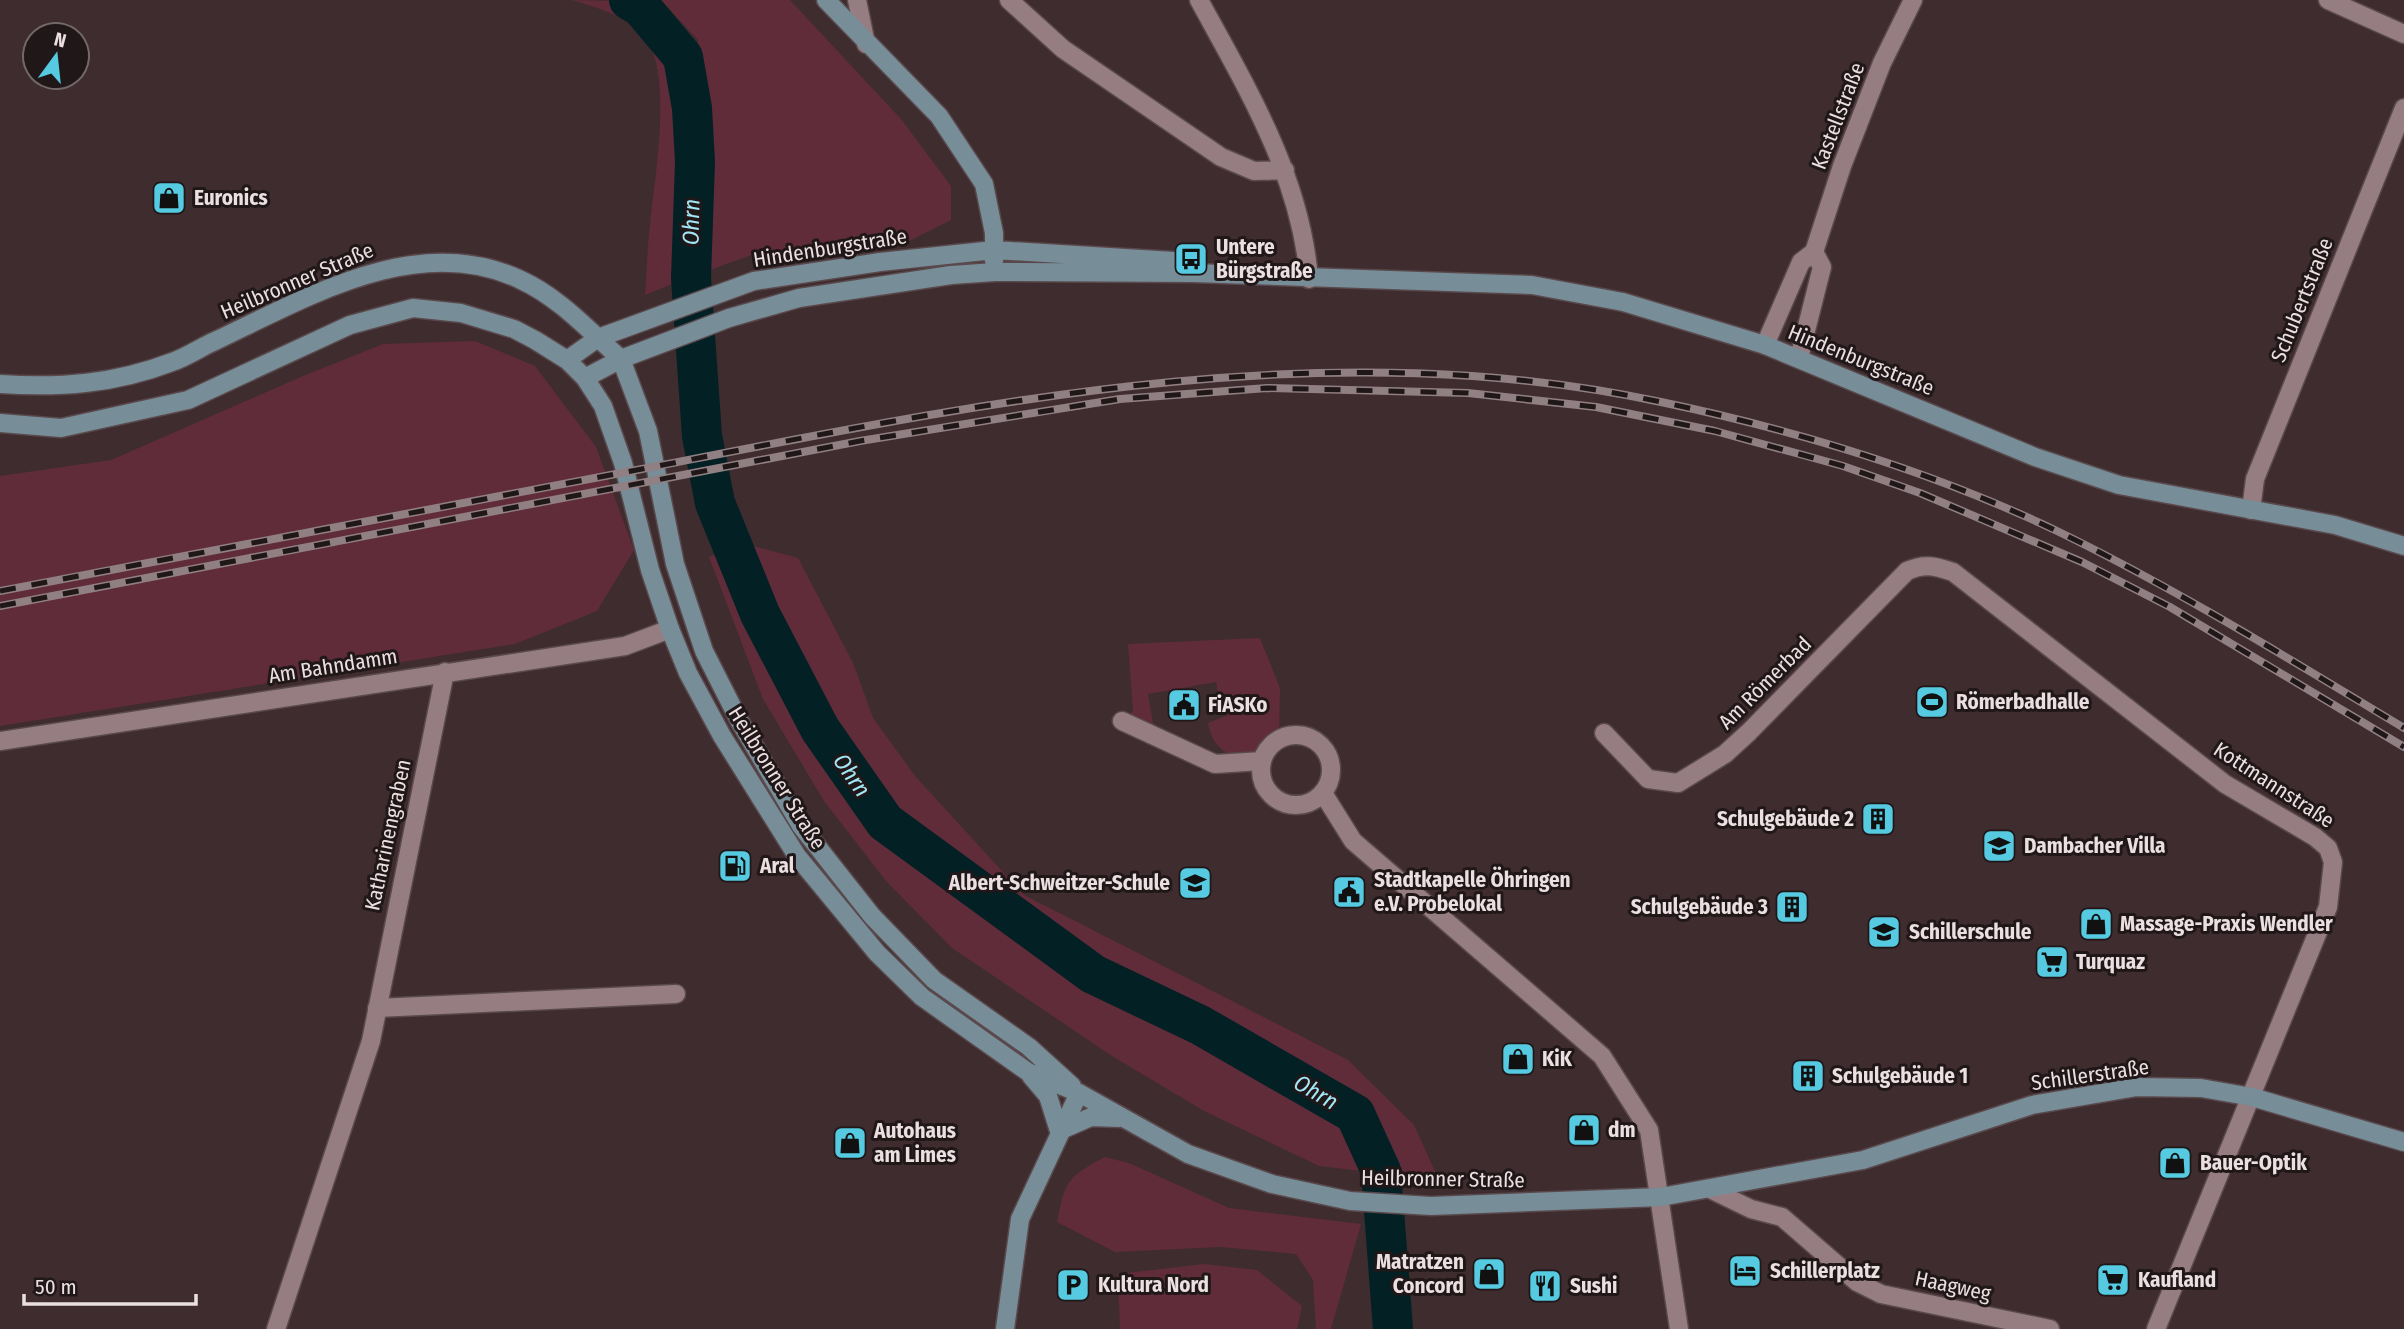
<svg xmlns="http://www.w3.org/2000/svg" width="2404" height="1329" font-family="'Fira Sans Condensed',sans-serif">
<style>
.green{fill:#602c39}
.lines{fill:none;stroke-linecap:round;stroke-linejoin:round}
.river{stroke:#032025;stroke-width:40}
.street-casing{stroke:#59494c;stroke-width:21}
.secondary-casing{stroke:#59494c;stroke-width:21}
.street{stroke:#957d81;stroke-width:18}
.secondary{stroke:#778d97;stroke-width:18}
.rail-casing{stroke:#908083;stroke-width:8}
.rail{stroke:#201719;stroke-width:5;stroke-dasharray:16;stroke-linecap:butt}
.labels{text-anchor:middle;dominant-baseline:central;stroke-width:6;stroke-linejoin:round;paint-order:stroke}
.street-label{font-size:21px;fill:#ecdfe1;stroke:#201719}
.poi-label{font-size:21px;font-weight:bold;fill:#ecdfe1;stroke:#201719;text-anchor:start}
.water-label{font-size:23px;font-style:italic;fill:#a3e8f7;stroke:#201719}
</style>
<rect width="100%" height="100%" fill="#3f2c2f"/>
<!-- green -->
<path class="green" d="M572,0l44,1 38,25 24,33 4,221 -37,15c2,-23 2,-47 5,-70 4,-44 26,-162 -10,-194 -20,-17 -44,-24 -68,-31z
M661,0h129l111,119 50,67v34l-44,22 -57,1 -93,10 -42,15 -12,8 -5,-236z
M475,341l60,25 61,81 38,103 -37,61 -82,33 -515,82v-250l111,-16 192,-84 80,-32z
M742,543l56,15 55,105 20,55 43,59 108,118 324,165 66,65 25,55 -120,-14 -115,-55 -92,-55 -160,-108 -66,-67 -62,-80 -61,-102 -54,-142z
M1260,638l20,50 -1,53 -12,9 -5,11c-28,-4 -48,-6 -54,-38l20,-8 -6,-3 -6,-30 -68,12 5,30 -9,7 -22,-10 11,-10 -5,-67z
M1105,1157l24,6 100,45 132,16 -30,105h-15l-3,-49 -17,-26 -75,-7 -106,5 -58,-30c8,-41 10,-45 48,-65z
M1204,1264l53,6 45,36 -5,23h-177l-2,-55z"/>
<g class="lines">
<!-- river -->
<path class="river" d="M629,0l12,7 42,50 9,51 3,54 -4,116 11,158 13,67 45,111 60,115 65,93 208,152 107,51 155,89 26,57 12,158"/>
<defs>
<path id="street" d="M857,0l9,44
M1009,0l54,49 158,108 33,14 31,-1
M1199,0c48,88 102,177 110,279
M2328,0l76,34
M1765,345l36,-83 13,-10 28,-86 40,-103 31,-63
M1799,358l23,-91 -8,-15
M2251,510l4,-31 149,-371
M1122,721l93,43 47,-3
M1604,733l44,46 30,4 47,-29 24,-22 158,-161c17,-8 28,-5 46,1l272,212 90,53 13,11 5,14 -5,45 -172,422
M1261 770a35 35 0 1 1 70 0a35 35 0 1 1-70 0Z
M0,741l625,-95 45,-17
M1323,793l30,48 249,215 47,74 30,199
M377,1008l299,-14
M1710,1189l41,20 31,8 75,65 24,12 169,35
M276,1329l95,-288 74,-369"/>
<path id="secondary" d="M826,0l113,116 45,68 10,49v28
M567,360l31,-22 156,-57 126,-19 114,-12 196,12
M585,378l36,-19 108,-41 70,-20 152,-23 44,-3 198,1 339,12 91,17 142,43 270,112 84,28 216,40 69,21
M0,384c60,4 115,0 172,-22 15,-5 29,-15 43,-21 93,-44 203,-110 306,-61 39,18 68,51 100,79l27,72 27,133 29,87 36,71 61,104 71,90 62,64 95,67 43,39
M0,423l61,5 127,-28 162,-75 63,-17 48,5 53,16 21,11 32,20 18,18 18,28 20,57 27,107 20,59 18,44 34,63 75,120 80,97 45,44 106,75 51,21 109,61 84,30 78,17 81,5 230,-9 202,-37 169,-55 105,-18 64,1 51,9 152,45
M1031,1076l17,20 11,35
M1059,1131l32,-14 28,1
M1005,1329l15,-110 59,-126"/>
</defs>
<!-- street casing -->
<use href="#street" class="street-casing"/>
<!-- secondary casing -->
<use href="#secondary" class="secondary-casing"/>
<!-- street -->
<use href="#street" class="street"/>
<!-- secondary -->
<use href="#secondary" class="secondary"/>
<defs>
<path id="rail" d="M0,591c214,-41 428,-81 642,-122 335,-65 679,-139 1019,-67 134,28 270,69 394,128 120,58 234,129 349,198
M0,606l860,-165 260,-42 147,-11 201,5 128,14 119,24 128,35 77,27 162,69 88,45 234,140"/>
</defs>
<!-- rail casing -->
<use href="#rail" class="rail-casing"/>
<!-- rail -->
<use href="#rail" class="rail"/>
</g>
<!-- icons -->
<defs>
<symbol id="shop-square" viewBox="-11 -11 22 22"><rect x="-9" y="-9" width="18" height="18" rx="4" fill="#55cae0" stroke="#201719"/><path d="M-5-2.5h2.3a2.7 3.5 0 0 1 5.4 0H5L5.5 6h-11ZM-1.5-2.5h3a1.5 2.3 0 0 0-3 0Z" fill="#111"/></symbol>
<symbol id="bus-square" viewBox="-11 -11 22 22"><rect x="-9" y="-9" width="18" height="18" rx="4" fill="#55cae0" stroke="#201719"/><path d="M-5-6H5V4H4V6H2V4H-2V6H-4V4H-5ZM-3.5-4V0h7V-4ZM-3.5 1.2v1.5H-2V1.2ZM2 1.2v1.5H3.5V1.2Z" fill="#111"/></symbol>
<symbol id="stadium-square" viewBox="-11 -11 22 22"><rect x="-9" y="-9" width="18" height="18" rx="4" fill="#55cae0" stroke="#201719"/><path d="M0-5a6.5 5 0 1 0 0 10a6.5 5 0 1 0 0-10ZM-3.5-1.8h7v3.6h-7Z" fill="#111"/></symbol>
<symbol id="civic-square" viewBox="-11 -11 22 22"><rect x="-9" y="-9" width="18" height="18" rx="4" fill="#55cae0" stroke="#201719"/><path d="M-.6-6.5H3V-4.5H.6V-3L4-1V1h2V6H-6V1h2V-1L-.6-3ZM-1.2 2.5V6h2.4V2.5Z" fill="#111"/></symbol>
<symbol id="building-square" viewBox="-11 -11 22 22"><rect x="-9" y="-9" width="18" height="18" rx="4" fill="#55cae0" stroke="#201719"/><path d="M-4-6H4V6H1V3H-1V6H-4ZM-2.5-4.3h1.7v1.8h-1.7ZM.8-4.3h1.7v1.8H.8ZM-2.5-1h1.7V.8h-1.7ZM.8-1h1.7V.8H.8Z" fill="#111"/></symbol>
<symbol id="school-square" viewBox="-11 -11 22 22"><rect x="-9" y="-9" width="18" height="18" rx="4" fill="#55cae0" stroke="#201719"/><path d="M0-5L7-2L0 1L-7-2ZM-4 1L0 2.5L4 1V4Q0 6-4 4Z" fill="#111"/></symbol>
<symbol id="fuel-square" viewBox="-11 -11 22 22"><rect x="-9" y="-9" width="18" height="18" rx="4" fill="#55cae0" stroke="#201719"/><path d="M-5.5-6h7V0h2V4h1.3V-2.5L3-4.5l.8-.8L6-3V5H2.5V1h-1V6h-7ZM-4.2-4.7v3.2H.2V-4.7Z" fill="#111"/></symbol>
<symbol id="supermarket-square" viewBox="-11 -11 22 22"><rect x="-9" y="-9" width="18" height="18" rx="4" fill="#55cae0" stroke="#201719"/><path d="M-6-5.5h2.5l.6 2H6L4.5 2H-2.5L-4.4-4H-6ZM-1.5 3.2a1.3 1.3 0 1 0 .1 0ZM3 3.2a1.3 1.3 0 1 0 .1 0Z" fill="#111"/></symbol>
<symbol id="hotel-square" viewBox="-11 -11 22 22"><rect x="-9" y="-9" width="18" height="18" rx="4" fill="#55cae0" stroke="#201719"/><path d="M-6-4.5h1.5V1H6V5H4.5V3h-9V5H-6ZM-4 0a1.8 1.8 0 1 1 3.6 0ZM.5 0V-2.5h3Q6-2.5 6 0Z" fill="#111"/></symbol>
<symbol id="parking-square" viewBox="-11 -11 22 22"><rect x="-9" y="-9" width="18" height="18" rx="4" fill="#55cae0" stroke="#201719"/><path d="M-3.5-5.5H1a3.5 3.5 0 0 1 0 7H-1V5.5H-3.5ZM-1-3.4V-.6H.8a1.4 1.4 0 0 0 0-2.8Z" fill="#111"/></symbol>
<symbol id="restaurant-square" viewBox="-11 -11 22 22"><rect x="-9" y="-9" width="18" height="18" rx="4" fill="#55cae0" stroke="#201719"/><path d="M-5-6h1v4h1v-4h1v4h1v-4h1v5L-1.5 .5V6h-2V.5L-5-1ZM5-6V6H3V1.5H1.5Q1.5-4 5-6Z" fill="#111"/></symbol>
</defs>
<g fill-rule="evenodd">
<use href="#shop-square" x="150" y="179" width="38" height="38"/>
<use href="#bus-square" x="1172" y="240" width="38" height="38"/>
<use href="#stadium-square" x="1913" y="683" width="38" height="38"/>
<use href="#civic-square" x="1165" y="686" width="38" height="38"/>
<use href="#building-square" x="1859" y="800" width="38" height="38"/>
<use href="#school-square" x="1980" y="827" width="38" height="38"/>
<use href="#fuel-square" x="716" y="847" width="38" height="38"/>
<use href="#school-square" x="1176" y="864" width="38" height="38"/>
<use href="#civic-square" x="1330" y="873" width="38" height="38"/>
<use href="#building-square" x="1773" y="888" width="38" height="38"/>
<use href="#shop-square" x="2077" y="905" width="38" height="38"/>
<use href="#school-square" x="1865" y="913" width="38" height="38"/>
<use href="#supermarket-square" x="2033" y="943" width="38" height="38"/>
<use href="#shop-square" x="1499" y="1040" width="38" height="38"/>
<use href="#building-square" x="1789" y="1057" width="38" height="38"/>
<use href="#shop-square" x="1565" y="1111" width="38" height="38"/>
<use href="#shop-square" x="831" y="1124" width="38" height="38"/>
<use href="#shop-square" x="2156" y="1144" width="38" height="38"/>
<use href="#hotel-square" x="1726" y="1252" width="38" height="38"/>
<use href="#shop-square" x="1470" y="1255" width="38" height="38"/>
<use href="#supermarket-square" x="2094" y="1261" width="38" height="38"/>
<use href="#parking-square" x="1054" y="1266" width="38" height="38"/>
<use href="#restaurant-square" x="1526" y="1267" width="38" height="38"/>
</g>
<g class="labels">
<!-- street labels -->
<g class="street-label">
<text transform="translate(1838 116) rotate(-69)">Kastellstraße</text>
<text transform="translate(830 248) rotate(-9)">Hindenburgstraße</text>
<text transform="translate(297 281) rotate(-23)">Heilbronner Straße</text>
<text transform="translate(2302 300) rotate(-68)">Schubertstraße</text>
<text transform="translate(1861 360) rotate(22)">Hindenburgstraße</text>
<text transform="translate(333 666) rotate(-9)">Am Bahndamm</text>
<text transform="translate(1765 683) rotate(-45)">Am Römerbad</text>
<text transform="translate(777 778) rotate(58)">Heilbronner Straße</text>
<text transform="translate(2274 785) rotate(33)">Kottmannstraße</text>
<text transform="translate(388 835) rotate(-78)">Katharinengraben</text>
<text transform="translate(2090 1075) rotate(-8)">Schillerstraße</text>
<text transform="translate(1443 1179) rotate(1)">Heilbronner Straße</text>
<text transform="translate(1953 1286) rotate(12)">Haagweg</text>
</g>
<!-- poi labels -->
<g class="poi-label">
<text x="194" y="198">Euronics</text>
<text x="1216" y="247">Untere<tspan x="1216" dy="24">Bürgstraße</tspan></text>
<text x="1956" y="702">Römerbadhalle</text>
<text x="1208" y="705">FiASKo</text>
<text x="1854" y="819" text-anchor="end">Schulgebäude 2</text>
<text x="2024" y="846">Dambacher Villa</text>
<text x="760" y="866">Aral</text>
<text x="1374" y="880">Stadtkapelle Öhringen<tspan x="1374" dy="24">e.V. Probelokal</tspan></text>
<text x="1170" y="883" text-anchor="end">Albert-Schweitzer-Schule</text>
<text x="1768" y="907" text-anchor="end">Schulgebäude 3</text>
<text x="2120" y="924">Massage-Praxis Wendler</text>
<text x="1909" y="932">Schillerschule</text>
<text x="2076" y="962">Turquaz</text>
<text x="1542" y="1059">KiK</text>
<text x="1832" y="1076">Schulgebäude 1</text>
<text x="1608" y="1130">dm</text>
<text x="874" y="1131">Autohaus<tspan x="874" dy="24">am Limes</tspan></text>
<text x="2200" y="1163">Bauer-Optik</text>
<text x="1464" y="1262" text-anchor="end">Matratzen<tspan x="1464" dy="24">Concord</tspan></text>
<text x="1770" y="1271">Schillerplatz</text>
<text x="2138" y="1280">Kaufland</text>
<text x="1098" y="1285">Kultura Nord</text>
<text x="1570" y="1286">Sushi</text>
</g>
<!-- water labels -->
<g class="water-label">
<text transform="translate(691 222) rotate(-89)">Ohrn</text>
<text transform="translate(852 775) rotate(55)">Ohrn</text>
<text transform="translate(1316 1092) rotate(30)">Ohrn</text>
</g>
</g>
<!-- north arrow -->
<g transform="translate(56 56) rotate(15)"><circle r="33" fill="#201719" stroke="#726769" stroke-width="2"/>
<path d="M0-5L12 26L0 18L-12 26Z" fill="#55cae0"/>
<text y="-10" font-size="19" font-weight="bold" text-anchor="middle" fill="#ecdfe1">N</text>
</g>
<!-- scale -->
<path d="M24 1294v10h172v-10" fill="none" stroke="#ecdfe1" stroke-width="3.5"/>
<text x="35" y="1294" font-size="21" fill="#ecdfe1" stroke="#201719" stroke-width="5" paint-order="stroke">50 m</text>
</svg>
